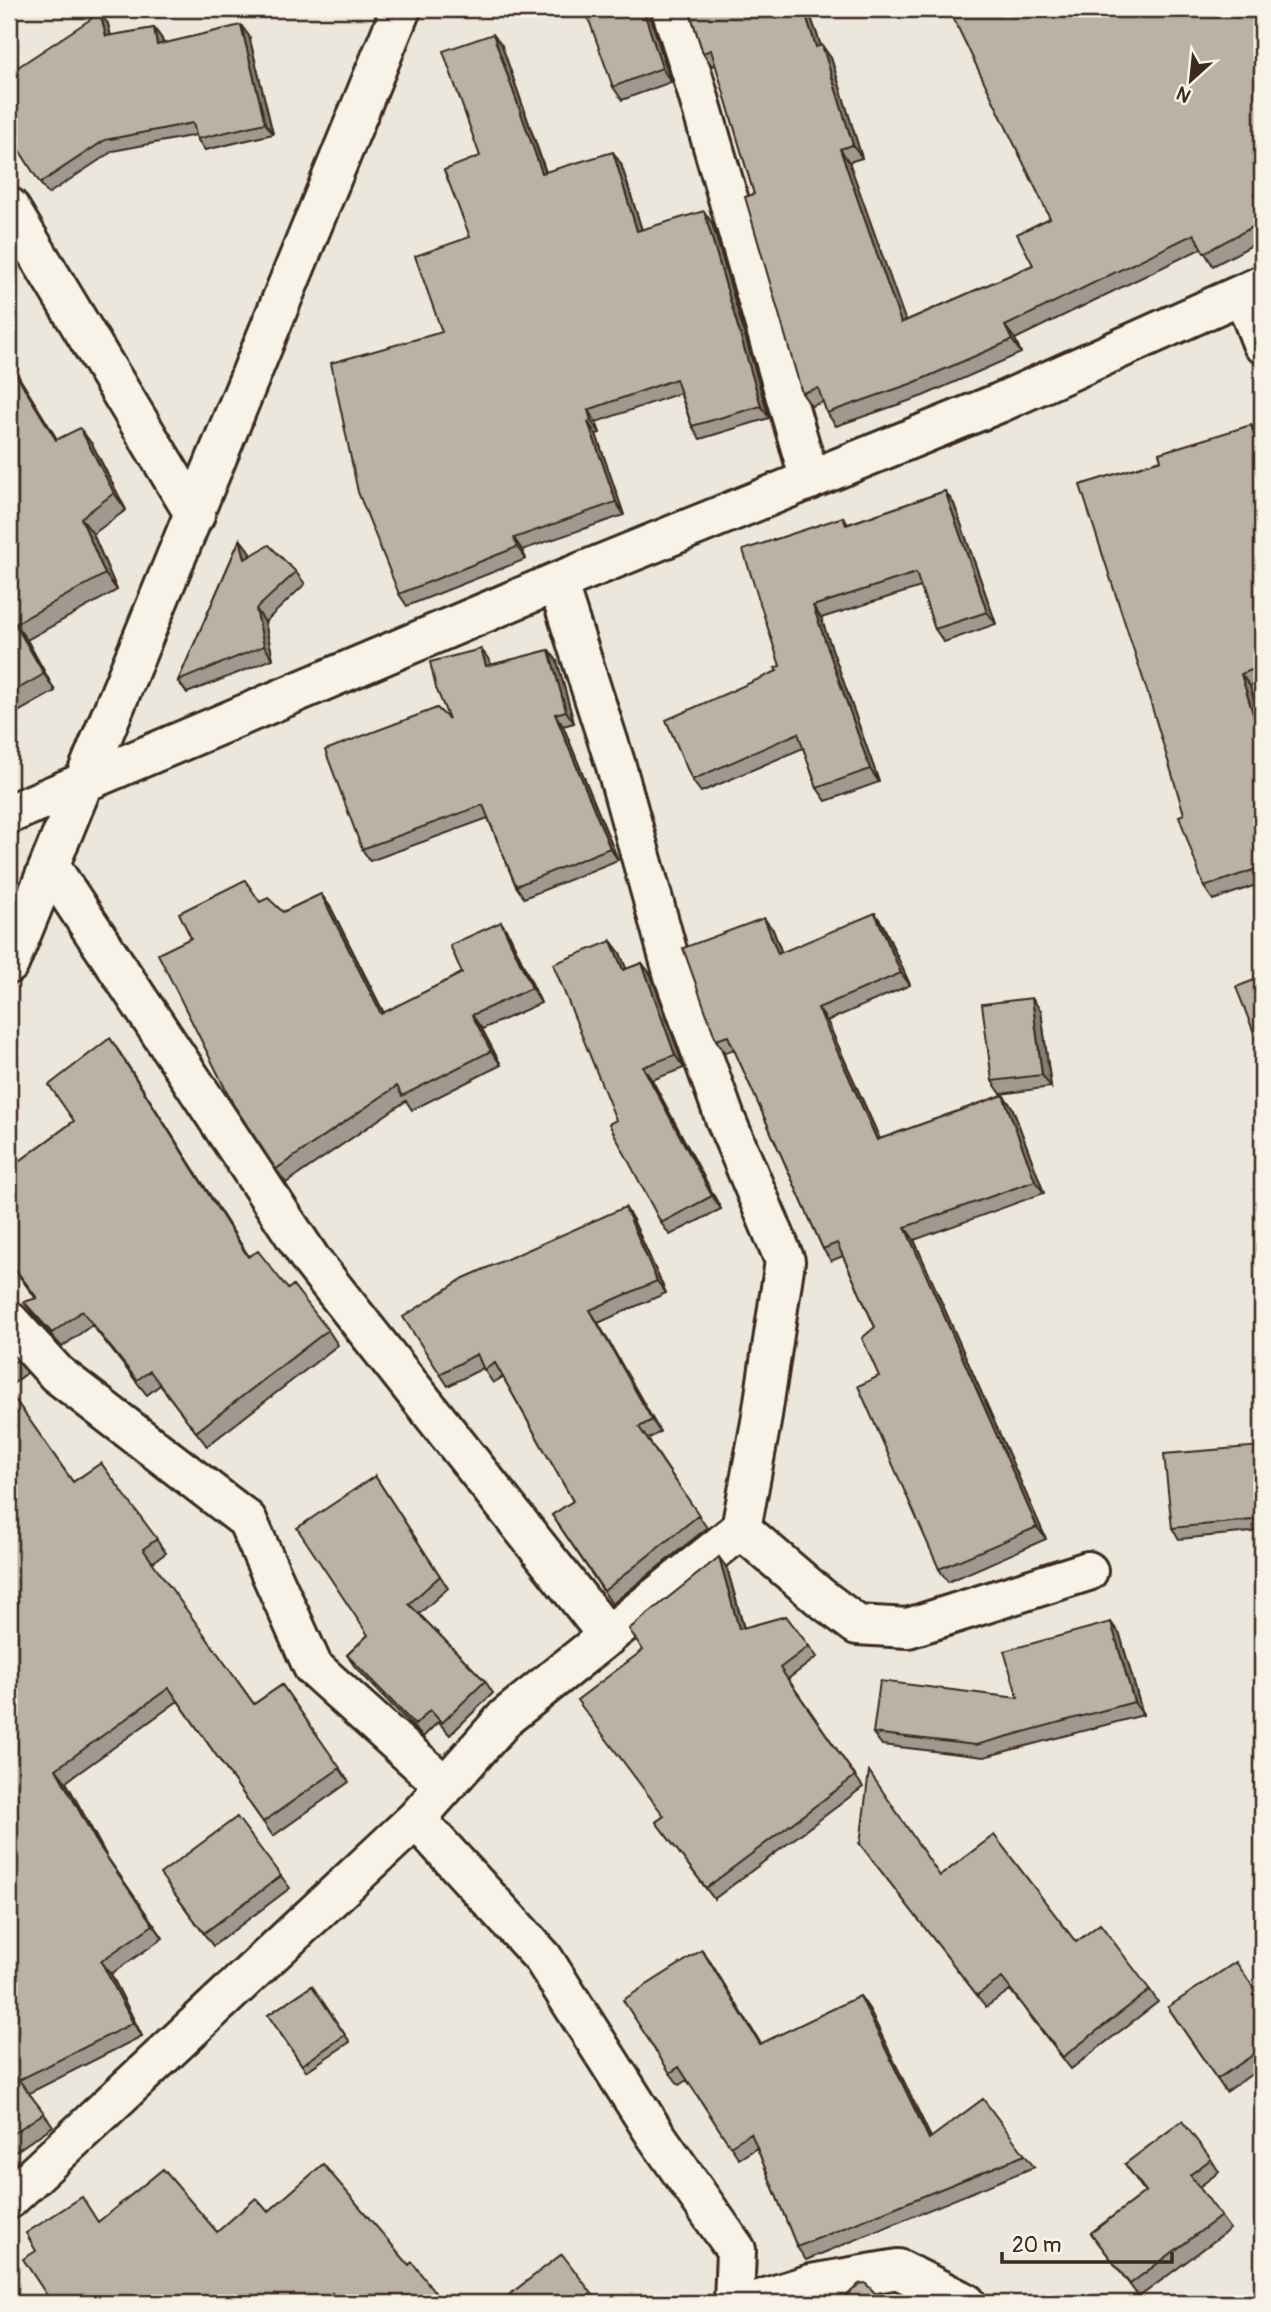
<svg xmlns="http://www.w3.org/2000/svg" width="1271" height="2312" font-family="Pangolin,sans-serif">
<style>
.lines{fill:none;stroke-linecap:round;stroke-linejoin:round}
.minor-casing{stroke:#3b2a1e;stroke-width:44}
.minor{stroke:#f7f3e8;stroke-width:38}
.wall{fill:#a09990;stroke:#3b2a1e;stroke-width:2}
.shaded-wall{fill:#827d75;stroke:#3b2a1e;stroke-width:2}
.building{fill:#bab2a7;stroke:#3b2a1e;stroke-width:2}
</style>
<rect width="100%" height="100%" fill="#ece7dc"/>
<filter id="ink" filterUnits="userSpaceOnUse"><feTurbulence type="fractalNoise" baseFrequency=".0143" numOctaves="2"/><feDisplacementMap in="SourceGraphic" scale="14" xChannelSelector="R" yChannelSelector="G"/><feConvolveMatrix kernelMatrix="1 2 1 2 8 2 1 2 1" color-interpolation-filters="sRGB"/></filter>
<g filter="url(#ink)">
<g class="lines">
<defs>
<path id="minor" d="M671,9l21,65 118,406
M9,207l186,308
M1243,294l19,49
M9,814l548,-232 442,-179 263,-118
M50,866l261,394 297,376
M9,964l392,-955
M9,1321l48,53 190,146 66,147 131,118
M741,1529l79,68 37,28 51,3 180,-57
M416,1819l127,139 112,176 81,116 -2,53
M9,2199l407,-380 90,-102 235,-188 20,-107 24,-161 -60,-143 -51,-142 -58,-210 -59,-184
M750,2303l61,-19 87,-15 68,34"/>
</defs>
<!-- minor casing -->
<use href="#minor" class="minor-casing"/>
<!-- minor -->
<use href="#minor" class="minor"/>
</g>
<!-- wall -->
<path class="wall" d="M689,9h119l13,37 10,12 31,100 -13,4 56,159 128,-56 17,-47 212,-209v231l-49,26 -11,-18 -187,91 6,14 -98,43 -87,30 -9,-13 -4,-11 -12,4 -9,-13 -48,-199 -38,-129 -4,1 -9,-13z
M650,16l21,66 -49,18 -9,-13z
M108,24l3,12 43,-8 8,11 1,4 86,-7 24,98 -68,16 -8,-11 -1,-4 -83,16 -65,43 -8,-11z
M502,46l44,126 75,-8 21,66 70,-7 57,195 -69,21 -8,-13 -12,-33 -84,29 4,11 -4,1 28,81 -102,35 4,9 -119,47 -8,-12 43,-262 28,-95 10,-81z
M9,361l48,79 35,4 34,66 -33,24 24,56 -90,50 28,51 -46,26z
M1251,425l9,13 2,8v236l-12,4 12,42v155l-49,17 -9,-13 -20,-73 -23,-354z
M945,491l9,13 42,120 -52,18 -9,-13 -14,-42 -100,31 58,164 -53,19 -9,-13 -14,-40 -102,44 -9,-12 88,-114 63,-149 5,7z
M240,539l9,12 1,5 46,16 9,12 -40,38 8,37 -86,34 -9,-12z
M549,650l8,11 17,62 -11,3 55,134 -94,38 -8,-12 -28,-68 -118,43 -8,-12 87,-130 41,-58 1,4z
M321,894l10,14 53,105 78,-40 39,-51 9,14 31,67 -59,26 19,36 -89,45 -6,-9 -120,82 -10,-14 -85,-231 69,-36 23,10z
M883,925l27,60 -83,36 53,118 123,-44 9,12 32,86 -130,47 132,299 -98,43 -9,-13 -60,-193 -4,-49 -32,-71 -12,5 -8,-12 -89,-200 -9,4 -9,-13 57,-110 9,23z
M611,941l9,12 6,16 16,-6 9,12 33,93 -32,12 69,129 -51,26 -9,-12 -45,-103z
M1262,977v72l-4,-6z
M1041,1011l10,76 -50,7 -9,-13z
M120,1053l129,204 39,32 40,41 10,15 -131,101 -47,-61 -13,10 -55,-70 -30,22 -27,-30 -11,-15 12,-3 -27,-37v-93l65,-48z
M625,1207l8,13 33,73 -68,30 62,109 -12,7 59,89 -95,76 -60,-89 21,-14 -70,-124 -10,6 -10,-15 -35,18 -8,-12z
M9,1350l18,23 -18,14z
M9,1391l64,91 28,-19 65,90 -14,10 102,141 28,-19 67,97 -76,54 -95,-135 -112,81 41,75 56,81 -52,36 31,62 -113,57 24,33 -44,30z
M1262,1446v85l-83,8 -7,-11z
M375,1476l73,112 -29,26 66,67 8,12 -43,42 -12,-13 -15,15 -68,-70 -8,-12 21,-20z
M727,1568l17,60 65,18 8,11 -29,22 75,108 -149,112 -58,-77 8,-6 -21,-166z
M1120,1635l23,80 -159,42 -102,-12 -9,-12 145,-35z
M860,1844l80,32 136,66 74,48 8,12 -87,67 -61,-79 -24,17z
M281,1876l9,12 -77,58 -44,-60z
M711,1963l50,81 99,-48 9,13 62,129 94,17 9,12 -228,93 -9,-13 -40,-99 -18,11 -52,-79 -8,5 -9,-12z
M312,1986l38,56 -44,29 -38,-56z
M1262,2000v67l-36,25 -58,-85z
M1211,2159l8,13 -20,15 31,42 -91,68 -48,-64 54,-41 -20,-28z
M268,2212l141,53 34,38h-391l46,-82 119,11z"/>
<!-- shaded-wall -->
<path class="shaded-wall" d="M643,9h7v7l21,66 -9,-14z
M804,9h4l18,51 -10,-13z
M100,13l8,11 5,23 -7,-11z
M241,25l8,11 24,98 -8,-11z
M154,28l8,11 3,17 -8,-11z
M493,34l9,12 48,140 -8,-13z
M822,45l9,13 31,100 -9,-13z
M840,149l9,13 62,174 -10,-13z
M613,152l8,12 25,79 -9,-12z
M704,211l8,12 57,195 -8,-12z
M1005,326l10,13 6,14 -9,-13z
M9,361l59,96 -12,-17 -47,-77z
M588,410l8,12 4,11 -9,-12z
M588,422l8,12 28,81 -8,-13z
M1251,425l9,13 2,8v16z
M80,428l12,16 34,66 -12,-17z
M945,491l9,13 42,120 -9,-12z
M81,518l12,16 24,56 -12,-16z
M514,538l8,12 4,9 -9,-12z
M240,539l9,12 5,20 -9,-12z
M813,606l8,12 58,164 -9,-13z
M256,609l9,13 8,37 -9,-13z
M15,624l12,16 28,51 -11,-17z
M481,649l9,12 4,17 -8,-12z
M549,650l8,11 17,62 -8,-12z
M1241,674l9,12 12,42v16z
M555,714l8,12 55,134 -8,-12z
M321,894l10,14 60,120 -10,-14z
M875,913l8,12 27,60 -9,-12z
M764,918l9,12 14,37 -9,-13z
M501,922l9,14 31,67 -9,-15z
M611,941l9,12 12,30 -9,-13z
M642,963l9,12 33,93 -9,-13z
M1032,998l9,13 10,76 -9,-12z
M818,1008l9,13 59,132 -9,-13z
M472,1015l10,14 19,36 -10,-14z
M110,1038l10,15 138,218 -10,-14z
M643,1067l9,13 69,129 -9,-13z
M1003,1095l9,12 32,86 -9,-12z
M625,1207l8,13 33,73 -9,-12z
M905,1227l9,13 132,299 -9,-12z
M590,1310l8,13 62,109 -8,-12z
M719,1557l8,11 20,73 -8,-12z
M1111,1622l9,13 23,80 -9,-13z
M56,1769l10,13 41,75 56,81 -66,-95z
M702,1950l9,13 58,94 -9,-13z
M101,1961l10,13 31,62 -9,-13z
M860,1996l9,13 69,143 -9,-13z"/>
<!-- building -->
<path class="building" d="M585,9h58l19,59 -49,19z
M689,9h115l12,38 6,-2 31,100 -13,4 61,174 132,-58 -16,-31 33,-16 -101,-209h313v179l-8,5 8,15v14l-58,31 -10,-19 -189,92 7,14 -99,43 -86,30 -9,-25 -16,5 -57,-196 9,-3 -43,-144 -8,3z
M100,13l6,23 48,-8 3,17 84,-20 24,98 -68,16 -4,-16 -88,17 -65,43 -31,-49v-61z
M493,34l49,139 71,-21 24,79 67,-20 57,195 -69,20 -16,-47 -88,31 3,11 -3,1 28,80 -102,36 3,9 -118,47 -41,-102 -27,-129 111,-31 -27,-76 55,-19 -26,-67 36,-14 -37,-105z
M9,363l47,77 24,-12 34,65 -33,25 24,56 -90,50 29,50 -35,20z
M1251,425l11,37v204l-21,8 21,70v123l-58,20 -25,-71 5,-2 -36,-120 -68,-209 81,-25 -2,-7z
M945,491l42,121 -52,17 -19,-56 -103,33 57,163 -53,19 -19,-55 -106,47 -26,-60 111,-49 -2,-3 5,-2 -37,-116 100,-33 3,8z
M240,539l5,20 24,-14 27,27 -40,37 8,37 -86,35z
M481,649l5,17 63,-16 17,61 -11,3 55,134 -94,38 -33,-81 -121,44 -37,-99 112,-42 12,11 -13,-31 -6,-26z
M245,880l15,22 8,-4 15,14 38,-18 60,120 81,-41 -12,-28 51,-23 31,66 -60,27 19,36 -89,45 -5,-10 -121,83 -43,-65 -75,-150 33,-16 -12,-25z
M875,913l26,60 -83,35 59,132 126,-45 32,86 -130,46 132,300 -98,42 -81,-183 21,-10 -17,-38 13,-11 -38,-84 -14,6 -95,-213 -12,4 -33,-92 81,-30 14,36z
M611,941l12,29 19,-7 33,92 -32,12 69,129 -51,27 -52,-99 7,-4 -63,-156z
M1262,977v64l-4,2 -22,-56z
M1032,998l10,77 -50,6 -10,-77z
M110,1038l138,219 10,-6 30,38 5,-4 35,45 -132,102 -46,-61 -13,9 -55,-69 -30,22 -28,-31 13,-4 -28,-37v-92l65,-48 -25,-36z
M625,1207l32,74 -67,29 62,110 -13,7 60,88 -95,76 -52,-76 21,-14 -78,-138 -11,7 -7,-16 -37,20 -37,-57 61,-39z
M9,1350l8,10 -8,6z
M9,1391l64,91 28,-19 56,76 -14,10 111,155 28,-19 58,83 -77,54 -94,-134 -113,81 41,74 56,82 -52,36 32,62 -114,57 25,33 -35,23z
M1262,1446v73l-90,9 -8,-74z
M375,1476l65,100 -31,28 76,77 -43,42 -12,-13 -15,15 -68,-70 21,-20 -71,-107z
M719,1557l20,72 47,-13 23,30 -29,22 75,108 -149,112 -50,-66 8,-6 -87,-116 66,-50 -14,-21z
M1111,1622l23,80 -158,43 -103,-12 7,-52 138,17 -14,-47z
M869,1771l71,105 54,-41 82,107 24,-18 50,66 -87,67 -61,-79 -25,17 -117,-151z
M237,1817l44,59 -77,57 -44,-59z
M702,1950l58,94 100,-48 69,143 54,-40 42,56 -228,92 -46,-114 -21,13 -51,-79 -9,6 -47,-73z
M1236,1962l26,38v49l-45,30 -49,-72z
M312,1986l33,49 -43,30 -34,-50z
M1182,2121l29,38 -21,16 31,41 -91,68 -39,-51 55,-42 -21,-27z
M323,2164l86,101 3,-3 31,41h-103l-8,-10 -12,10h-268l-29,-44 13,-8 -10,-18 56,-36 16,25 65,-53 54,63 39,-34 12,14z
M562,2254l37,49h-97l-1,-2z
M865,2283l20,20h-46l20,-19z"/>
</g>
<!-- margin -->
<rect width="1271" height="2312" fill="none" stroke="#f7f3e8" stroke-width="35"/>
<rect x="18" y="18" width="1236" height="2277" fill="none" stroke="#3b2a1e" stroke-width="2.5" filter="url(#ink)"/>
<!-- north arrow -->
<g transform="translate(1191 80) rotate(207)" stroke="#f7f3e8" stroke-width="5" paint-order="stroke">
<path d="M0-5L12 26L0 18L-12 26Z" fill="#3b2a1e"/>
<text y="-10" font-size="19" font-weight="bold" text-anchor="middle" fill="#3b2a1e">N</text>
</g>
<!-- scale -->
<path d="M1002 2252v10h170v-10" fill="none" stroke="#3b2a1e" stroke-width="3.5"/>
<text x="1012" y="2252" font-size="21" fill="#3b2a1e" stroke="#f7f3e8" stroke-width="5" paint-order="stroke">20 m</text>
</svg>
